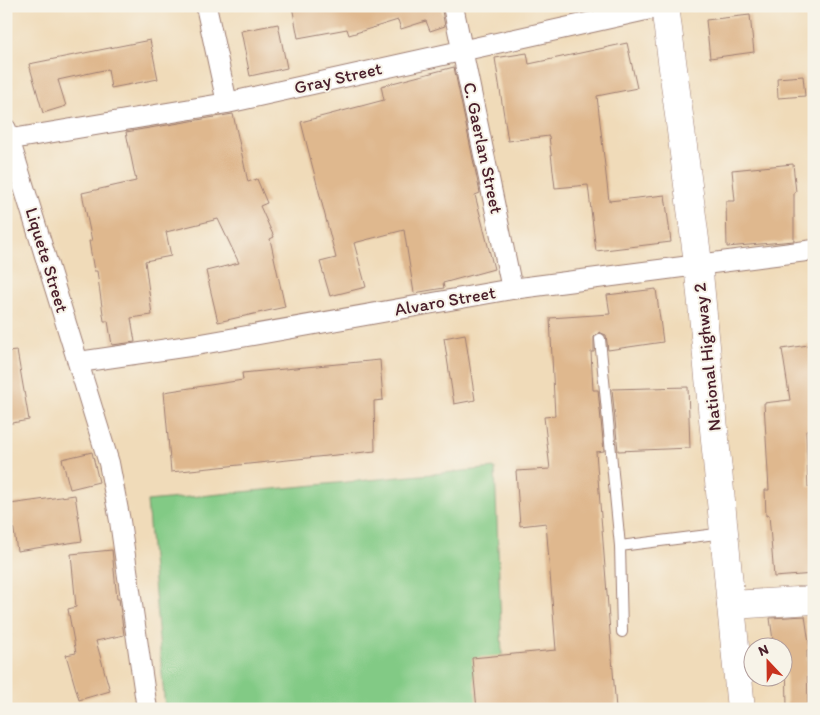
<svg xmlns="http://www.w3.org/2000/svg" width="820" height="715" font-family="Itim,sans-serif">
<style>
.green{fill:#82ca85;stroke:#667458}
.building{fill:#dfb88e}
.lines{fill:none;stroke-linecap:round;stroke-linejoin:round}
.lane-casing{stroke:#9d7d72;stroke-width:12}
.street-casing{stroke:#9d7d72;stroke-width:22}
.secondary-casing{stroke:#9d7d72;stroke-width:29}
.primary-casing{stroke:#9d7d72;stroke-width:29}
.lane{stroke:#fff;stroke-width:10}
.street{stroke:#fff;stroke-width:20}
.secondary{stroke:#fff;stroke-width:28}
.primary{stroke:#fff;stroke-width:28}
.labels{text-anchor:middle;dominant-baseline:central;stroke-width:4;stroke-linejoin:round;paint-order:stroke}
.street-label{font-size:18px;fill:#4a1f2b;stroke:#f7f3e8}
</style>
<rect width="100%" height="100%" fill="#f7f3e8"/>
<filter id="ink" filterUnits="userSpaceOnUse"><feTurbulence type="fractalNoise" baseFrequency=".02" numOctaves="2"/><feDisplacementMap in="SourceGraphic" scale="10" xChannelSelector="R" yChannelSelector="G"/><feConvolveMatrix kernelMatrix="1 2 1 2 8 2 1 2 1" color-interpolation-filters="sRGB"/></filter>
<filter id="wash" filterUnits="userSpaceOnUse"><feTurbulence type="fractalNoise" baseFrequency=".0096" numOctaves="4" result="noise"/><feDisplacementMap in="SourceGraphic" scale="20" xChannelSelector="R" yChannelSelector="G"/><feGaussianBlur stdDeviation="1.12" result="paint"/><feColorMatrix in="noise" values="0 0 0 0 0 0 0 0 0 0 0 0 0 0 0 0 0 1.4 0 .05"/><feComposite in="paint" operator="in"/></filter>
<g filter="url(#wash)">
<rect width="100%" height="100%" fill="#f0dbb9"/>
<!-- green -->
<path class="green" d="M495,468l9,241h-339l-18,-208z"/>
<g id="blocks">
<!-- building -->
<path class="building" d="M292,6h149l4,20 -15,5 -4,-10 -25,8 -3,-9 -49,15 -2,-6 -49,9z
M750,15l4,37 -44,6 -4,-38z
M278,24l9,44 -37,8 -9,-45z
M150,40l8,39 -47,9 -3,-19 -50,11 8,26 -23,7 -14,-49z
M627,43l10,45 -40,8 12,105 56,-6 6,47 -75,9 -8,-66 -33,3 -6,-52 -41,5 -13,-83 32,-5 2,11z
M454,67l26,126 -5,2 19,74 -51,14 1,5 -30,5 -10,-63 -50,13 12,44 -36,9 -10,-34 16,-4 -35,-136 83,-22 -3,-14z
M803,76l2,20 -27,2 -1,-20z
M233,114l15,68 9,-3 10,24 -7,3 14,31 -4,2 15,68 -67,15 -12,-51 33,-8 -21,-44 -52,13 5,24 -26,5 7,54 -21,3 4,24 -23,3 -4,-24h-4l-7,-50h-3l-5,-30h3l-10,-48 54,-12 -10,-49z
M793,164l3,28 -2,1v48l-67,6 -1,-46h9l-3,-31z
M656,289l7,53 -55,8 -2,-15 -7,-3 -5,5v15h-3l2,38h5l6,61 -8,1 20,257h-139l-5,-51 84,-8 -10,-127 -26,3 -4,-55 34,-2 -6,-52 11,-1 -5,-98 60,-4 -3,-19z
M465,334l10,66 -21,4 -10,-66z
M814,344v85l-8,1 2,57 6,-1v88l-40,3 -5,-62 -3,1 -1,-26h4l-5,-87 26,-3 -8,-51z
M17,351l12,69 -23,4v-72z
M380,360l3,40 -9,1 1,50 -204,21 -7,-80 79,-12 -1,-7z
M688,387l2,61 -72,3 -6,-62z
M92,452l7,30 -29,7 -8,-30z
M75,495l7,46 -65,10 -7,-47z
M112,550l5,49h2l5,36 -28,6 14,50 -31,9 -13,-45 10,-2 -8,-44 8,-2 -5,-53z
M805,616l5,34h-3l1,59h-21l-1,-56 -4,1v-6h-8l-4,-30z"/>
</g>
</g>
<g filter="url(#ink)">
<use href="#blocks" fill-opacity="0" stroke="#9d7d72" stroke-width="1"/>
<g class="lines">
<defs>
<path id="lane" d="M600,339l20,207 2,86
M620,546l104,-13"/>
<path id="street" d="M206,6l21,97
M453,6l59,283
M6,129l103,334 11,58 27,188
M6,140l221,-37 437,-97
M79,362l117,-17 316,-56 302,-39"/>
<path id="secondary" d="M731,605l83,-5"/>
<path id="primary" d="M665,6l33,257 43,446"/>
</defs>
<!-- lane casing -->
<use href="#lane" class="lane-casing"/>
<!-- street casing -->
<use href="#street" class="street-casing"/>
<!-- secondary casing -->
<use href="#secondary" class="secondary-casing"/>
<!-- primary casing -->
<use href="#primary" class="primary-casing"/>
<!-- lane -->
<use href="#lane" class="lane"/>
<!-- street -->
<use href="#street" class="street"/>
<!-- secondary -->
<use href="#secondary" class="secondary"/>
<!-- primary -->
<use href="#primary" class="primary"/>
</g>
</g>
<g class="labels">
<!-- street labels -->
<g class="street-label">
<text transform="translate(338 78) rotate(-13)">Gray Street</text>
<text transform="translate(483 148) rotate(78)">C. Gaerlan Street</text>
<text transform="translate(47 260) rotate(73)">Liquete Street</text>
<text transform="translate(445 301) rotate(-10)">Alvaro Street</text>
<text transform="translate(707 357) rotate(-96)">National Highway 2</text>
</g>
</g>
<!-- margin -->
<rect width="820" height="715" fill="none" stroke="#f7f3e8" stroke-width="25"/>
<!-- north arrow -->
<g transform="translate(768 662) rotate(338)"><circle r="24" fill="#f7f3e8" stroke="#b29e9c"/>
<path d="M0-4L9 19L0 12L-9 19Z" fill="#c8321e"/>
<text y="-8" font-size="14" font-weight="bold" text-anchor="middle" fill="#4a1f2b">N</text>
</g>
</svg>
